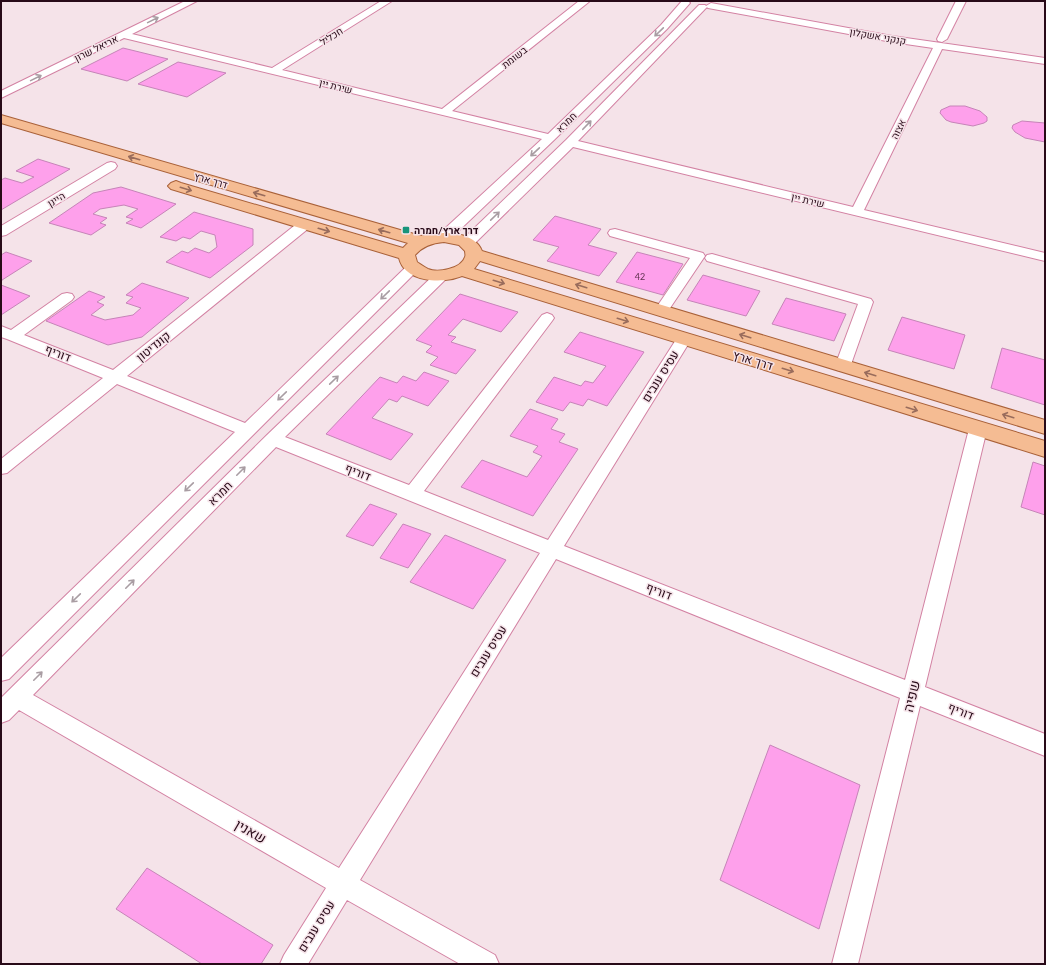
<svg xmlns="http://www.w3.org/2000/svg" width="1046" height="965" font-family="Lato,Heebo,sans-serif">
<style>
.building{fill:#fea0eb;stroke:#c684b8}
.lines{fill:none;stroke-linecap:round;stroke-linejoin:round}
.minor-casing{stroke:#d382a3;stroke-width:2}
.major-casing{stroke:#a96139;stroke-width:2}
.minor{fill:#fff;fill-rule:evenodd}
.major{fill:#f5bc93;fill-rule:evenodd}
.oneway{stroke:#a99da3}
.oneway2{stroke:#996c5c}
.poi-dot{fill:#18947b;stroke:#f5e3e9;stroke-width:1.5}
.labels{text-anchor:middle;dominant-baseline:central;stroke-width:3;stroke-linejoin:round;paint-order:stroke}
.far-number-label{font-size:9px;fill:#5e304d}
.far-street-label{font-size:10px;fill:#280a18;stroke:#f5e3e9}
.far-poi-label{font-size:10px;font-weight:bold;fill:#280a18;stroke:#f5e3e9;text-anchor:start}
.street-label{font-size:12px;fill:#280a18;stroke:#f5e3e9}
.near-street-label{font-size:14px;fill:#280a18;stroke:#f5e3e9}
</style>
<rect width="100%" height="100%" fill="#f5e3e9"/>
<!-- building -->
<path class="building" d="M123,48l45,11 -41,22 -46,-12z
M178,62l48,11 -39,24 -49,-13z
M950,106h15l15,5 7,6v4l-3,2 -11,3 -22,-4 -5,-2 -6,-7 1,-3z
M1022,121l23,2v19l-20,-4 -10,-6 -3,-4 1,-3z
M38,159l32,10 -69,41v-30l4,-2 17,5 12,-6 -18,-6z
M121,187l55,17 -35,24 -15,-5 7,-4 -7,-2 12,-8 -14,-4 -24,4 -7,5 14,4 -7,5 6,2 -15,10 -42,-12 44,-30z
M194,212l59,17v16l-43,33 -44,-16 16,-11 6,2 7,-5 14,5 8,-6 -2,-12 -14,-4 -11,8 -7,-2 -7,4 -16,-4z
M555,216l46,13 -13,16 29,8 -18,23 -52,-15 12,-14 -26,-7z
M6,252l26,9 -30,19 -1,2v-27z
M637,252l46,12 -20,31 -47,-13z
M703,275l57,16 -14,25 -59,-16z
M1,282v3l29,11 -29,19z
M142,283l47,15 -47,39 -34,8 -62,-24 43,-30 16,6 -8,5 7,3 -13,10 14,5 28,-5 8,-7 -15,-5 7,-6 -7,-2z
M460,294l58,18 -17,20 -38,-13 -15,16 8,2 -5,5 25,8 -20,24 -26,-9 8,-8 -12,-5 6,-6 -16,-6z
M786,298l60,16 -12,27 -62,-17z
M902,317l63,18 -11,34 -66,-19z
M580,332l64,20 -37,54 -19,-7 -5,7 -13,-4 -7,9 -27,-9 18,-25 27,9 4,-5 8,2 13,-17 -42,-14z
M1002,348l43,12v45l-54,-17z
M424,372l25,9 -21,25 -26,-10 -5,6 -8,-3 -17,19 41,16 -22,26 -65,-26 54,-57 17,6 6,-7 13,5z
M530,409l28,10 -7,10 14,5 -6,8 19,7 -45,67 -72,-29 21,-27 45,17 15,-21 -9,-4 5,-6 -28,-10z
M1033,462l12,4v49l-24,-8z
M370,504l27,10 -24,32 -27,-10z
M403,524l28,10 -23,34 -28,-10z
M445,535l61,25 -33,49 -63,-27z
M770,745l90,40 -41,144 -99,-49z
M147,868l126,77 -12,19h-59l-86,-55z"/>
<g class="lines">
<defs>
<path id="minor" d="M185,1h12l-65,33 140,34 109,-67h11l-110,69 160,39 137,-108h11l-138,110 96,23 113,-109 21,-24h6l2,2 -23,26 -113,111 -105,100h-10l-2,-3 2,-3 103,-95 -418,-101 -123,60v-7z
M956,1h10l-19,38 -5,3 -4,-1 -1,-2z
M711,3l181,33 153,22v6l-103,-15 -78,161 181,43v8l-472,-114 -101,99h-10l-2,-3 2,-3 104,-100 133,-135h6l2,2 -2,2 -127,132 275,66 80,-159 -41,-6 -184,-34 -2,-2z
M111,162l4,1 2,3 -2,3 -109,66 -5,1v-10l106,-63z
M304,221l5,1 2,3 -2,3 -182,148 118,47 163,-158 5,-1 5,1 2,3 -411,411 -8,2v-23l234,-226 -118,-48 -110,89 -6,1v-15l102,-81 -96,-39 -6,-2v-11l10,4 51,-36 5,-1 5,1 2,3 -2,3 -48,35 89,35 186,-148z
M615,229l88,24 2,3 -39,58 -5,1 -5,-1 -2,-3 36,-53 -80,-22 -2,-3 2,-3z
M712,254l159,45 2,3 -24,68 -6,1 -6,-1 -2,-4 23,-62 -151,-43 -2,-3 2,-3z
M442,271l5,1 2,3 -2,3 -162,159 124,48 133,-170 5,-2 5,2 2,3 -2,3 -128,170 124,49 131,-205 5,-2 5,2 3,3 -128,208 341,134 64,-251 3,-4 6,-2 6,2 3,4 -62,258 120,47v22l-125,-50 -62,258h-26l68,-266 -344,-139 -196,321 135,75 4,9h-39l-113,-64 -39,64h-28l4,-9 42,-67 -307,-178 -10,10 -8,3v-25l266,-263 170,-163zM276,447l264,106 -201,315 -306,-173z"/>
<path id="major" d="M1,115l420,121c17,-5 53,-6 61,15l563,169v14l-565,-173 -6,8 571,172v16l-583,-181c-19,8 -57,7 -63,-18l-228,-69 -3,-3 3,-3 5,-2 5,2 222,65 5,-5 -407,-120zM444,242l15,3 6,6c0,2 1,4 0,6 -4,12 -27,16 -37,12 -4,-2 -8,-5 -11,-7l-2,-7c8,-9 17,-12 29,-13z"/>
</defs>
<!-- minor casing -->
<use href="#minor" class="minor-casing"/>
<!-- major casing -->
<use href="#major" class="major-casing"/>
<!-- minor -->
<use href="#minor" class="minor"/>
<!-- major -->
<use href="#major" class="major"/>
</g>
<!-- one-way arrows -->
<defs><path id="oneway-shaft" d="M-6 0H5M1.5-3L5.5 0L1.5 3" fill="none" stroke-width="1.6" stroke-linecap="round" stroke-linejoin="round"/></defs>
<g class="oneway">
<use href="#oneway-shaft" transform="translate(153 20) rotate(-26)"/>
<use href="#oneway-shaft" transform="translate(659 32) rotate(136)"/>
<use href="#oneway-shaft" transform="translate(36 78) rotate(-26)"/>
<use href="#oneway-shaft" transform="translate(587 125) rotate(-46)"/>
<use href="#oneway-shaft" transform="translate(535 152) rotate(137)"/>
<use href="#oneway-shaft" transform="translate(495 216) rotate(-44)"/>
<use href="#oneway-shaft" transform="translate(385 295) rotate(136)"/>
<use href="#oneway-shaft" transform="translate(334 380) rotate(-44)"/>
<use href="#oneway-shaft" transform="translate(282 396) rotate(136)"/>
<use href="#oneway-shaft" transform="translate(241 471) rotate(-45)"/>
<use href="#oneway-shaft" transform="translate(189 487) rotate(136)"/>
<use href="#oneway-shaft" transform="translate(130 584) rotate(-45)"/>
<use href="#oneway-shaft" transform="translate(76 598) rotate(136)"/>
<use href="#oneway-shaft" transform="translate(38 676) rotate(-45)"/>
</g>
<g class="oneway2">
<use href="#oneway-shaft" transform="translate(134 158) rotate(-164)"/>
<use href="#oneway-shaft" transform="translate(186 189) rotate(17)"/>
<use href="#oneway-shaft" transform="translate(259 194) rotate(-164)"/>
<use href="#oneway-shaft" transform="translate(324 230) rotate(16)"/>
<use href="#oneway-shaft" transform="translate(384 231) rotate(-164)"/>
<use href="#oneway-shaft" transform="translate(499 282) rotate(17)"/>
<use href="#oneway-shaft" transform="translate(581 286) rotate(-163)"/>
<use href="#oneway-shaft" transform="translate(623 320) rotate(17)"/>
<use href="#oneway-shaft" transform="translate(745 336) rotate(-163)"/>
<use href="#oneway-shaft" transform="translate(788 370) rotate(17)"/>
<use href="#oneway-shaft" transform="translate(870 374) rotate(-163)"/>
<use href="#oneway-shaft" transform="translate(912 409) rotate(17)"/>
<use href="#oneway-shaft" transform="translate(1008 416) rotate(-163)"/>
</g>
<!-- markers -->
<rect class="poi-dot" x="402" y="226" width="8" height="8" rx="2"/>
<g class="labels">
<!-- far-number labels -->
<g class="far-number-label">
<text x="640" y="276">42</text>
</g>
<!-- far-street labels -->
<g class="far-street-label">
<text transform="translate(331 36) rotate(-32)">חכליל</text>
<text transform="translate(878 36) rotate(10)">קנקני אשקלון</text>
<text transform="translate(96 48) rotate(-26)">אריאל שרון</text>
<text transform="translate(514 57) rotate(-38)">בשומת</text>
<text transform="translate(336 86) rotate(14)">שירת יין</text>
<text transform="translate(566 122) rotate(-44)">חמרא</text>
<text transform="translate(898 129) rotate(-64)">אצוה</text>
<text transform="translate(211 180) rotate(16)">דרך ארץ</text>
<text transform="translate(56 199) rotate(-31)">היינן</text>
<text transform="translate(808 200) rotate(13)">שירת יין</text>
</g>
<!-- far-poi labels -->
<g class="far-poi-label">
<text x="414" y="230">דרך ארץ/חמרה</text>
</g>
<!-- street labels -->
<g class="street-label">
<text transform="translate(153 346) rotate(-39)">קונדיטון</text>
<text transform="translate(58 353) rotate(21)">דוריף</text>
<text transform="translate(753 360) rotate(17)">דרך ארץ</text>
<text transform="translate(660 376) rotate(-58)">עסיס ענבים</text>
<text transform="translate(358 472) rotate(22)">דוריף</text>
<text transform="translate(220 493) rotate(-45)">חמרא</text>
<text transform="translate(659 591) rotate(21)">דוריף</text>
<text transform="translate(488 651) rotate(-58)">עסיס ענבים</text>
<text transform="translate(961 711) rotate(22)">דוריף</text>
<text transform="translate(316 926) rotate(-58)">עסיס ענבים</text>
</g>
<!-- near-street labels -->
<g class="near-street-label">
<text transform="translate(911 696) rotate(-76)">שפיה</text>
<text transform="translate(251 831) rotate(30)">שאנין</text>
</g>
</g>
<!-- border -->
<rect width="1046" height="965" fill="none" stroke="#280a18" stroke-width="4"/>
</svg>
